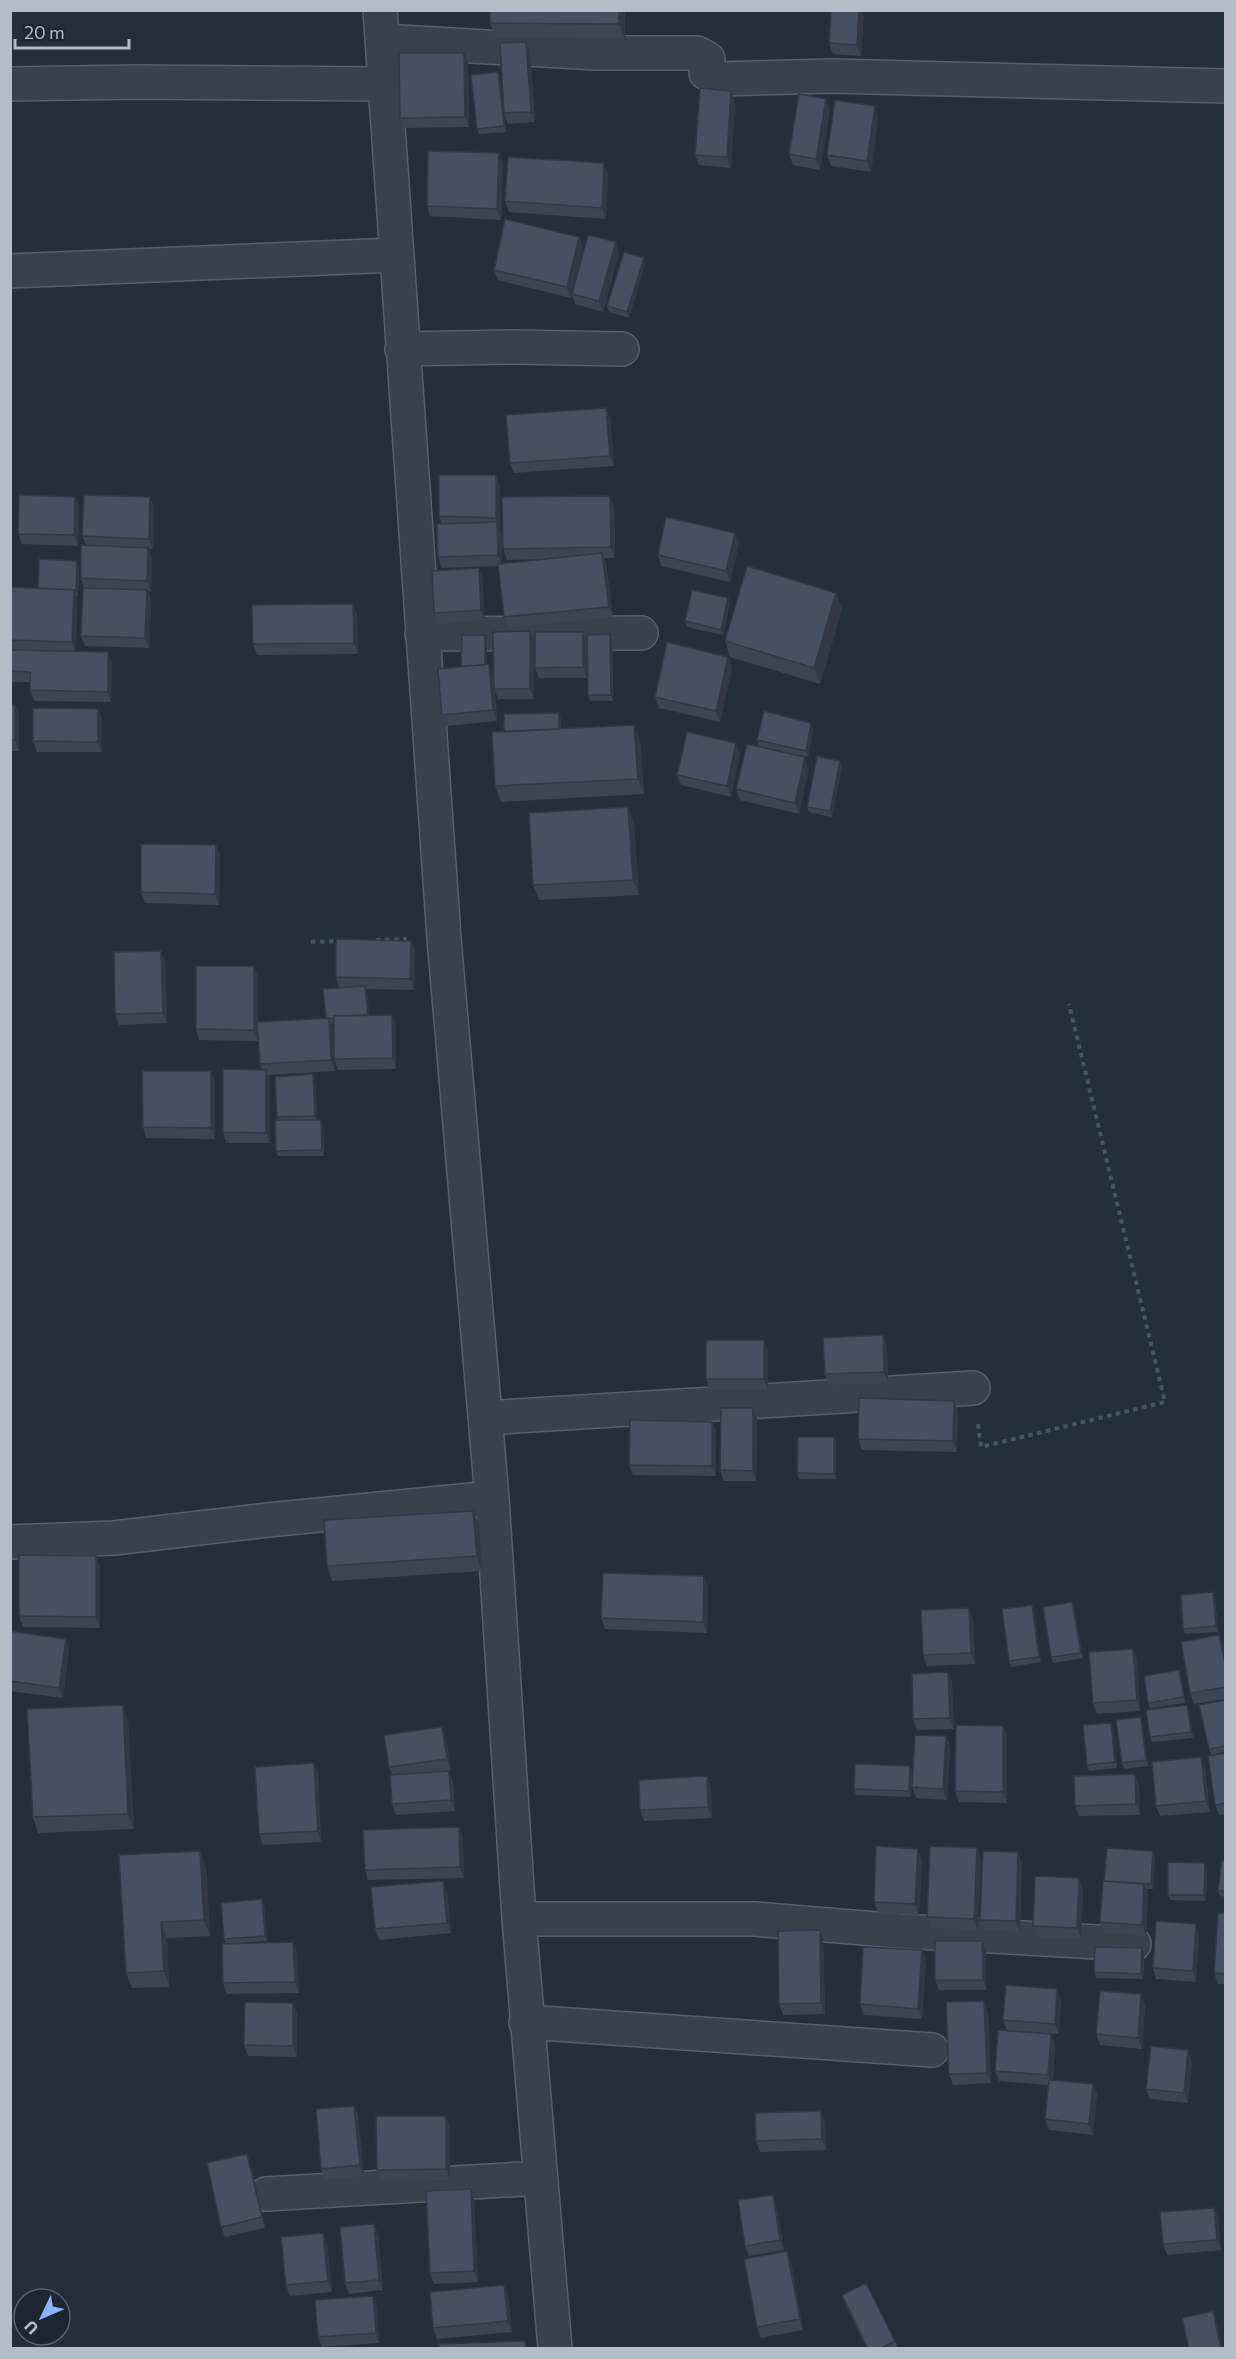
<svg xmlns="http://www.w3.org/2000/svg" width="1236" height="2359" font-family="Commissioner,sans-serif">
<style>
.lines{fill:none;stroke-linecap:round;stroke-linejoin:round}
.minor-casing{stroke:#565f6c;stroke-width:36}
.path{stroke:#44595c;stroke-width:4;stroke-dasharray:4.5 4.5;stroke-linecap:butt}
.minor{stroke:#38414e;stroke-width:33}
.wall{fill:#3b4654;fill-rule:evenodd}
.shaded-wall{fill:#303945}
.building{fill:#455162;stroke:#303945;stroke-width:1.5}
</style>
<rect width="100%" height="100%" fill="#242f3e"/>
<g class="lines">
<defs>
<path id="minor" d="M380,10l64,928 48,560 27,421 36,429
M382,41l214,12h101l11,6 -2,14 13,6 113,-3 394,10
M10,84l126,-2 248,2
M10,271l386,-16
M402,349l111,-2 109,2
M422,634l219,-1
M485,1418l488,-30
M10,1542l104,-4 154,-18 224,-22
M519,1919h235l146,12 234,13
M526,2022l406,28
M266,2194l274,-16"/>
</defs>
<!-- minor casing -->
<use href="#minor" class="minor-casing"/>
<!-- path -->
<path class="path" d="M376,940l31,-1
M311,942l30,-1
M978,1424l3,23 184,-45 -96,-398"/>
<!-- minor -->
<use href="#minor" class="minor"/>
</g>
<!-- wall -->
<path class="wall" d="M490,10h135v29l-129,-1 -6,-15z
M831,10h33l-3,46 -28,-2 -4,-11z
M526,42l4,10 5,70 -27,2 -4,-11z
M468,63l1,64 -65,1 -4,-10z
M498,72l2,6 6,54 -27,2 -2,-5z
M731,91l4,11 -4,66 -32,-3 -4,-10z
M826,99l4,10 -10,61 -27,-5 -4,-11z
M878,117l-7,55 -40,-6 -4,-11z
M604,163l4,11 -2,45 -97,-7 -4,-11z
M503,164l-2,56 -71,-4 -3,-10z
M583,248l-8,32 44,-27 -16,59 -28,-8 -3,-9 -1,3 -73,-18 -4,-10z
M645,264l-16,54 -20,-6 -2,-6z
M610,418l4,48 -100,7 -4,-10z
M500,486l-1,42 2,5 1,31 47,-5 -42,1 -4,-11 111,-42 1,51h-11l2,6 7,53 -105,11 -4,-11 -6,-51 -56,2 -4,-11 4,-33 -3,-8z
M75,497l4,10 -1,39 -56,-2 -4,-10z
M150,497l4,11 -1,41h-4l3,9 -1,34 -3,-1 3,9 -2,48 -64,-2 -4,-10 3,-48 -3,-10 5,-33 -4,-9z
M739,543l-9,39 -69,-16 -3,-11z
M79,566l-1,30h-2l1,4 -1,51 32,1 4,11 -1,39 -77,-1 -4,-11v-8h-20v-95l28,1z
M479,568l3,11 3,41 -47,4 -4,-11z
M728,598l2,6 -7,31 -36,-8 -2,-6z
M353,604l4,10 1,40 -101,1 -4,-11z
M842,609l-22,75 -90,-27 -5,-16z
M530,631l4,11v57h-36l-3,-8 2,30 -51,5 -4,-11 20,-48 25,-27v24h2l4,11z
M583,632l3,11 1,35h-48l-4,-10z
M610,634l2,6 1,61h-23l-2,-6z
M728,657l4,10 -12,55 -61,-14 -4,-11z
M10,704l5,1 4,10v36h-9z
M98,709l4,11v32h-65l-4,-11z
M561,719v10l79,11 4,54 -143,8 -6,-16 9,-54z
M813,728l-5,29 -49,-11 -2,-6z
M740,754l-9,43 -50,-12 -4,-10z
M842,766l-10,51 -23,-5 -2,-5z
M809,768l-10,46 -59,-14 -4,-11z
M628,807l6,16 5,72 -100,5 -6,-15z
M216,845l4,11 -1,49 -74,-2 -4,-11z
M161,951l4,11 2,61 -48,2 -4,-11z
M415,951l-1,39 -48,-1 3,26h23l4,11v43l-58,1 -4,-11 1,12 -67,4 2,6v62h-44l-3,-11 39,-62 -2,-6 -2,-38v15l-59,-1 -3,-11 62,-52v45l68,-4 13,-30 -3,-11zM334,1023v35l-1,-29 -2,-5z
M315,1080l2,40 6,5 1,31h-46l-2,-5 2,-31 -1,-3z
M215,1082v57l-69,-1 -3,-11z
M764,1340l4,11v38l-58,1 -4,-11z
M887,1346l1,37 -59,2 -4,-11z
M753,1408l4,11 -1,62h-32l-4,-11z
M958,1412l-1,40 -95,-2 -4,-11z
M712,1422l4,10v44l-83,-1 -4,-10z
M834,1437l2,6v36h-37l-2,-6z
M473,1511l6,15 3,45 -150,10 -5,-15z
M100,1566v62l-77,-1 -4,-11z
M708,1587l-1,46 -102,-4 -4,-11z
M1215,1598l3,34 -33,2 -2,-5z
M1032,1605l2,6 7,51 -30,5 -2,-6z
M1074,1607l9,51 -30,5 -2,-6z
M973,1619l2,45 -48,2 -4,-11z
M10,1631l59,18 -6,49 -53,-7z
M1219,1635l4,10 3,15v39l-32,5 -4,-11z
M1133,1649l4,10 3,52 -43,3 -4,-11z
M1179,1670l2,5 4,28 -35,5 -2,-5z
M948,1672l4,11 2,46 -37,1 -4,-11z
M1226,1700v51l-15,4 -2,-6z
M1187,1705l2,6 4,27 -41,4 -2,-5z
M128,1720l6,109 -96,4 -5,-16z
M1142,1722l6,44 -24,3 -2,-6z
M1003,1726l4,10v67l-48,-1 -4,-11z
M1113,1729l4,39 -28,3 -2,-6z
M946,1736l4,11 -3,53 -31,-2 -4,-11z
M446,1738l5,32 -12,2 10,-1 4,11 2,29 -59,4 -4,-11v-29l-3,-8z
M1226,1753v61l-7,1 -4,-10z
M314,1763l4,11 3,68 -58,3 -4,-11z
M910,1766l2,5 -1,26 -55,-2 -2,-6z
M1205,1768l5,44 -50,4 -4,-10z
M707,1776l4,11 1,31 -68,3 -4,-11z
M1139,1785l1,30 -61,1 -4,-10z
M463,1838l1,40 -96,2 -3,-10z
M977,1848l4,11 -3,71 -47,-2 -4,-11z
M1018,1852l4,11 -2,69 -36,-2 -4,-10z
M119,1855l87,12 4,69 -43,2 2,49 -37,1 -6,-15z
M1155,1856l-2,33h-7l2,5 -2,42 -42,-3 -4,-11z
M922,1860l-3,55 -41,-2 -4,-11z
M1226,1861v36l-6,-1 -2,-6z
M1207,1868l-1,33 -36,-1 -2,-5z
M1083,1889l-2,49 -44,-1 -4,-11z
M447,1891l4,42 -72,7 -4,-11z
M262,1899l2,6 3,36 -38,3 64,-2 4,11 2,40 -72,1 -4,-11 3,-39 -2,-5z
M1226,1913v71h-8l-4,-11z
M1199,1935l-3,47 -40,-3 -3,-11z
M823,1941l2,73 -42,1 -4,-11z
M1142,1948l2,6 -1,25 -47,-1 -2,-6z
M922,1950l4,11 -4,58 -58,-4 -4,-11z
M986,1952v38h-47l-4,-10z
M1061,2000l-2,34 -52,-3 -4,-11z
M1145,2005l-3,44 -42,-4 -4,-11z
M988,2012l3,71 -38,2 -4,-11z
M297,2013v44l-49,-1 -4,-11z
M1051,2034l4,11 -2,35 40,4 4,10 -4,41 -44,-5 -4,-11 3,-34 -49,-4 -4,-10z
M1192,2061l-4,42 -38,-4 -4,-10z
M354,2106l4,10 6,60 -39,3 -4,-10z
M825,2122l1,28 -66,2 -4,-11z
M450,2126v54l-69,1 -4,-11z
M251,2165l14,63 -40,9 -4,-10z
M773,2195l3,10 8,45 -35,6 -4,-10z
M474,2200l4,82 -44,2 -4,-11z
M1214,2208l4,10 3,32 -54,5 -4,-11z
M374,2224l4,11 5,55 -34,4 -4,-11z
M323,2233l4,11 5,48 -42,4 -4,-11z
M787,2251l4,11 12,68 -42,8 -4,-11z
M504,2285l4,11 4,36 -75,7 -4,-11z
M842,2295l53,46 3,8h-31l-21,-43z
M377,2306l2,37 -57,4 -4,-10z"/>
<!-- shaded-wall -->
<path class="shaded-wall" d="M619,10h6v29l-6,-15z
M859,10h5l-3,46 -4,-11z
M526,42l4,10 5,70 -4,-10z
M464,53l4,10 1,64 -4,-10z
M498,72l2,6 6,54 -2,-6z
M731,91l4,11 -4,66 -4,-11z
M826,99l4,10 -10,61 -4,-11z
M875,106l3,11 -7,55 -4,-11z
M499,153l4,11 -2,56 -4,-11z
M604,163l4,11 -2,45 -4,-11z
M579,237l4,11 -12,50 -4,-11z
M616,242l3,11 -16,59 -4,-11z
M644,258l1,6 -16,54 -2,-6z
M606,408l4,10 4,48 -4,-10z
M496,475l4,11v42l-4,-10z
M610,496l4,11 1,51 -4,-11z
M75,497l4,10 -1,39 -4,-11z
M150,497l4,11 -1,41 -4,-10z
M497,522l4,11 1,33 -4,-11z
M735,533l4,10 -9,39 -4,-11z
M148,548l4,10 -1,34 -4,-11z
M602,553l4,11 7,53 -4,-10z
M77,561l2,5 -1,30 -2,-5z
M479,568l3,11 3,41 -4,-10z
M74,590l3,10 -1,53 -4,-11z
M147,590l4,10 -2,48 -4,-10z
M836,593l6,16 -22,75 -6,-16z
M728,598l2,6 -7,31 -2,-5z
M353,604l4,10 1,40 -4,-11z
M530,631l4,11v57l-4,-10z
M583,632l3,11 1,35 -4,-11z
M610,634l2,6 1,61 -2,-6z
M485,635l2,5v32l-2,-6z
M108,652l4,11 -1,39 -3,-10z
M728,657l4,10 -12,55 -4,-11z
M489,664l4,11 4,46 -4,-11z
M15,705l4,10v36l-4,-11z
M98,709l4,11v32l-4,-10z
M559,713l2,6v23l-2,-5z
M811,723l2,5 -5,29 -2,-6z
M634,725l6,15 4,54 -6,-15z
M736,743l4,11 -9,43 -4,-11z
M805,757l4,11 -10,46 -4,-11z
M840,761l2,5 -10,51 -2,-6z
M628,807l6,16 5,72 -6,-15z
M216,845l4,11 -1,49 -4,-11z
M411,941l4,10 -1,39 -4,-11z
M161,951l4,11 2,61 -4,-10z
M254,966l4,11v64l-4,-11z
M365,986l2,5 3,29 -2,-5z
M392,1015l4,11v43l-3,-11z
M329,1018l4,11 2,42 -4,-11z
M266,1070l4,11v62l-4,-10z
M211,1071l4,11v57l-4,-11z
M313,1074l2,6 2,41 -2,-5z
M321,1120l2,5 1,31 -2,-6z
M883,1335l4,11 1,37 -4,-11z
M764,1340l4,11v38l-4,-10z
M954,1401l4,11 -1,40 -4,-11z
M753,1408l4,11 -1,62 -3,-10z
M712,1422l4,10v44l-4,-10z
M834,1437l2,6v36l-2,-5z
M473,1511l6,15 3,45 -5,-15z
M96,1556l4,10v62l-4,-11z
M704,1576l4,11 -1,46 -4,-11z
M1213,1592l2,6 3,34 -2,-6z
M1072,1602l2,5 9,51 -2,-5z
M1032,1605l2,6 7,51 -2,-5z
M969,1608l4,11 2,45 -4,-11z
M1219,1635l4,10 3,15v9z
M66,1639l3,10 -6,49 -4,-10z
M1133,1649l4,10 3,52 -3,-11z
M1179,1670l2,5 4,28 -1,-6z
M948,1672l4,11 2,46 -4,-11z
M123,1705l5,15 6,109 -6,-15z
M1187,1705l2,6 4,27 -2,-6z
M1141,1717l1,5 6,44 -2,-6z
M1111,1723l2,6 4,39 -2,-6z
M1003,1726l4,10v67l-4,-11z
M442,1727l4,11 5,32 -4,-11z
M946,1736l4,11 -3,53 -4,-11z
M1201,1757l4,11 5,44 -4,-11z
M314,1763l4,11 3,68 -3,-11z
M910,1766l2,5 -1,26 -2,-6z
M449,1771l4,11 2,29 -4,-11z
M1135,1774l4,11 1,30 -4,-11z
M707,1776l4,11 1,31 -4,-11z
M459,1827l4,11 1,40 -4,-11z
M977,1848l4,11 -3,71 -4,-11z
M918,1849l4,11 -3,55 -4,-11z
M200,1851l6,16 4,69 -6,-16z
M1153,1851l2,5 -2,33 -2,-5z
M1018,1852l4,11 -2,69 -4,-11z
M1205,1863l2,5 -1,33 -2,-6z
M1079,1878l4,11 -2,49 -4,-10z
M443,1881l4,10 4,42 -4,-10z
M1144,1884l4,10 -2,42 -4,-11z
M262,1899l2,6 3,36 -2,-5z
M161,1922l6,16 2,49 -5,-16z
M1196,1924l3,11 -3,47 -3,-11z
M820,1930l3,11 2,73 -4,-11z
M982,1941l4,11v38l-3,-10z
M293,1942l4,11 2,40 -4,-11z
M1142,1948l2,6 -1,25 -2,-5z
M922,1950l4,11 -4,58 -4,-10z
M1057,1989l4,11 -2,34 -4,-10z
M1141,1994l4,11 -3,44 -4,-11z
M984,2001l4,11 3,71 -4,-10z
M293,2003l4,10v44l-4,-11z
M1051,2034l4,11 -3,40 -4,-10z
M1188,2050l4,11 -4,42 -4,-10z
M1093,2084l4,10 -4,41 -4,-11z
M354,2106l4,10 6,60 -4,-11z
M821,2111l4,11 1,28 -4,-11z
M446,2116l4,10v54l-4,-11z
M247,2154l4,11 14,63 -3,-11z
M471,2189l3,11 4,82 -4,-11z
M773,2195l3,10 8,45 -4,-10z
M1214,2208l4,10 3,32 -4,-10z
M374,2224l4,11 5,55 -4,-10z
M323,2233l4,11 5,48 -4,-11z
M787,2251l4,11 12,68 -3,-11z
M504,2285l4,11 4,36 -4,-11z
M373,2296l4,10 2,37 -3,-10z
M1213,2311l4,11 6,27h-2z"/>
<!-- building -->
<path class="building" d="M490,10h129v14l-129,-1z
M831,10h28l-2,35 -28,-2z
M526,42l5,70 -27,1 -4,-70z
M399,53h65l1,64 -65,1z
M498,72l6,54 -27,3 -6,-54z
M700,88l31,3 -4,66 -32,-2z
M799,94l27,5 -10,60 -27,-5z
M835,100l40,6 -8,55 -40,-6z
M428,151l71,2 -2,56 -70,-3z
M508,157l96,6 -2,45 -97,-7z
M505,219l74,18 -12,50 -73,-17z
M588,235l28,7 -17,59 -27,-7z
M624,252l20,6 -17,54 -20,-6z
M606,408l4,48 -100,7 -4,-48z
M439,475h57v43l-57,-2z
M19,495l56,2 -1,38 -56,-1z
M84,495l66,2 -1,42 -67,-3z
M610,496l1,51 -108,2 -1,-52z
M666,517l69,16 -9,38 -68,-16z
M497,522l1,33 -60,2 -1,-33z
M81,545l67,3 -1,33 -66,-3z
M602,553l7,54 -105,10 -6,-53z
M39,559l38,2 -1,30h-2v-1l-36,-2z
M747,566l89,27 -22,75 -89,-27z
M479,568l2,42 -47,3 -2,-42z
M10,587l64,3 -2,52 -62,-2z
M83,588l64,2 -2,48 -64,-2z
M692,590l36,8 -7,32 -36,-9z
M353,604l1,39 -101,1 -1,-39z
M530,631v58h-36l-1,-57z
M535,632h48v35l-48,1z
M610,634l1,61h-23l-1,-60z
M462,635h23v30l-24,1z
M667,642l61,15 -12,54 -61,-14z
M10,650l98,2v40l-78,-2v-18l-20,-1z
M489,664l4,46 -51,5 -4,-46z
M10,704l5,1v35h-5z
M33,708l65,1v33l-65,-1z
M764,711l47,12 -5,28 -49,-11z
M559,713v16l-55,3v-18z
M634,725l4,54 -143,7 -3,-54z
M687,732l49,11 -9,43 -50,-11z
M747,744l58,13 -10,46 -59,-14z
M817,756l23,5 -10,50 -23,-4z
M628,807l5,73 -100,5 -4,-72z
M141,844l75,1 -1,49 -74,-2z
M336,939l75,2 -1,38 -74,-2z
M161,951l2,62 -48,1 -1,-62z
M196,966h58v64l-58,-1z
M365,986l3,29 -34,1v2h-8l-3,-29z
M392,1015l1,43 -59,1v-43z
M329,1018l2,42 -71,4 -3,-42z
M223,1069l43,1v63l-43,-1z
M142,1071h69v57l-68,-1z
M313,1074l2,42 -38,1 -2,-40z
M275,1120h46l1,30 -46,1z
M883,1335l1,37 -59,2 -2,-36z
M706,1340h58v39h-58z
M859,1398l95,3 -1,40 -95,-2z
M721,1408h32v63l-33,-1z
M630,1420l82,2v44l-83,-1z
M798,1437h36v37l-37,-1z
M473,1511l4,45 -150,10 -3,-46z
M19,1555l77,1v61l-77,-1z
M603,1573l101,3 -1,46 -102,-4z
M1213,1592l3,34 -33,3 -2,-34z
M1072,1602l9,51 -30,4 -8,-50z
M1032,1605l7,52 -30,4 -7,-52z
M969,1608l2,45 -48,2 -2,-45z
M10,1631l56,8 -7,49 -49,-7z
M1219,1635l7,34v18l-36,6 -9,-51z
M1133,1649l4,51 -44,3 -4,-51z
M1179,1670l5,27 -36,6 -4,-27z
M948,1672l2,46 -37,1 -1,-45z
M1226,1700v46l-17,3 -10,-44z
M123,1705l5,109 -95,3 -6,-108z
M1187,1705l4,27 -41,5 -4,-27z
M1141,1717l5,43 -24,3 -6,-43z
M1111,1723l4,39 -28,3 -4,-40z
M956,1725l47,1v66l-48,-1z
M442,1727l5,32 -58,8 -5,-32z
M915,1735l31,1 -3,53 -31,-2z
M1226,1753v50l-11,2 -7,-49z
M1201,1757l5,44 -50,5 -4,-44z
M314,1763l4,68 -59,3 -4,-67z
M855,1764l55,2 -1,25 -55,-2z
M449,1771l2,29 -59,4 -2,-29z
M1135,1774l1,30 -61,2 -1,-30z
M707,1776l1,31 -68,3 -1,-30z
M459,1827l1,40 -95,3 -2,-40z
M876,1846l42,3 -3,55 -41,-2z
M930,1846l47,2 -3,71 -47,-2z
M1107,1848l46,3 -2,33 -47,-3z
M200,1851l4,69 -43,2 3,49 -38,2 -7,-118z
M983,1851l35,1 -2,69 -36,-1z
M1222,1860l4,1v31l-8,-2z
M1168,1862l37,1 -1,32h-36z
M1035,1876l44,2 -2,50 -44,-2z
M443,1881l4,42 -72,6 -4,-42z
M1103,1881l41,3 -2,41 -42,-3z
M262,1899l3,37 -41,3 -3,-36z
M1218,1913h8v61l-12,-1z
M1156,1921l40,3 -3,47 -40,-3z
M820,1930l1,73 -42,1 -1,-73z
M935,1941h47l1,39h-48z
M293,1942l2,40 -72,1 -1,-39z
M863,1947l59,3 -4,59 -58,-5z
M1095,1947l47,1 -1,26 -47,-2z
M1006,1985l51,4 -2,35 -52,-4z
M1100,1991l41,3 -3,44 -42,-4z
M984,2001l3,72 -38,1 -3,-72z
M245,2002l48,1v43l-49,-1z
M998,2030l53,4 -3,41 -53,-4z
M1151,2046l37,4 -4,43 -38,-4z
M1049,2080l44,4 -4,40 -44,-5z
M354,2106l6,59 -39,4 -5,-60z
M821,2111l1,28 -66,2 -1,-28z
M376,2116h70v53l-69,1z
M247,2154l15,63 -41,10 -14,-64z
M471,2189l3,82 -44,2 -4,-82z
M773,2195l7,45 -35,6 -7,-46z
M1214,2208l3,32 -54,4 -3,-32z
M374,2224l5,56 -34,3 -5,-56z
M323,2233l5,48 -42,4 -5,-48z
M787,2251l13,68 -43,8 -13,-68z
M866,2283l29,58 -15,8h-12l-26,-54z
M504,2285l4,36 -75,7 -3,-36z
M373,2296l3,37 -58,4 -3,-37z
M1213,2311l8,38h-32l-7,-31z
M525,2341l1,8h-87v-5z"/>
<!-- border -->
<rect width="1236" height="2359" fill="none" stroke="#b4bcc9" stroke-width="24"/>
<!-- north arrow -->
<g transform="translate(42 2317) rotate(226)"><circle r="28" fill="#1d2633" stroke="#59626f" stroke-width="1.5"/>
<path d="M0-4.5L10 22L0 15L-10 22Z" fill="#8ab4f8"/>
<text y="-9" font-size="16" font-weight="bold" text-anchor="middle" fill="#b4bcc9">U</text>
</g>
<!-- scale -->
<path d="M15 39v9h114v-9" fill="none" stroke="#b4bcc9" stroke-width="3"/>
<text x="24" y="39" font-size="18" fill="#b4bcc9" stroke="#1d2633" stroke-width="4.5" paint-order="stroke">20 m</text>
</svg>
